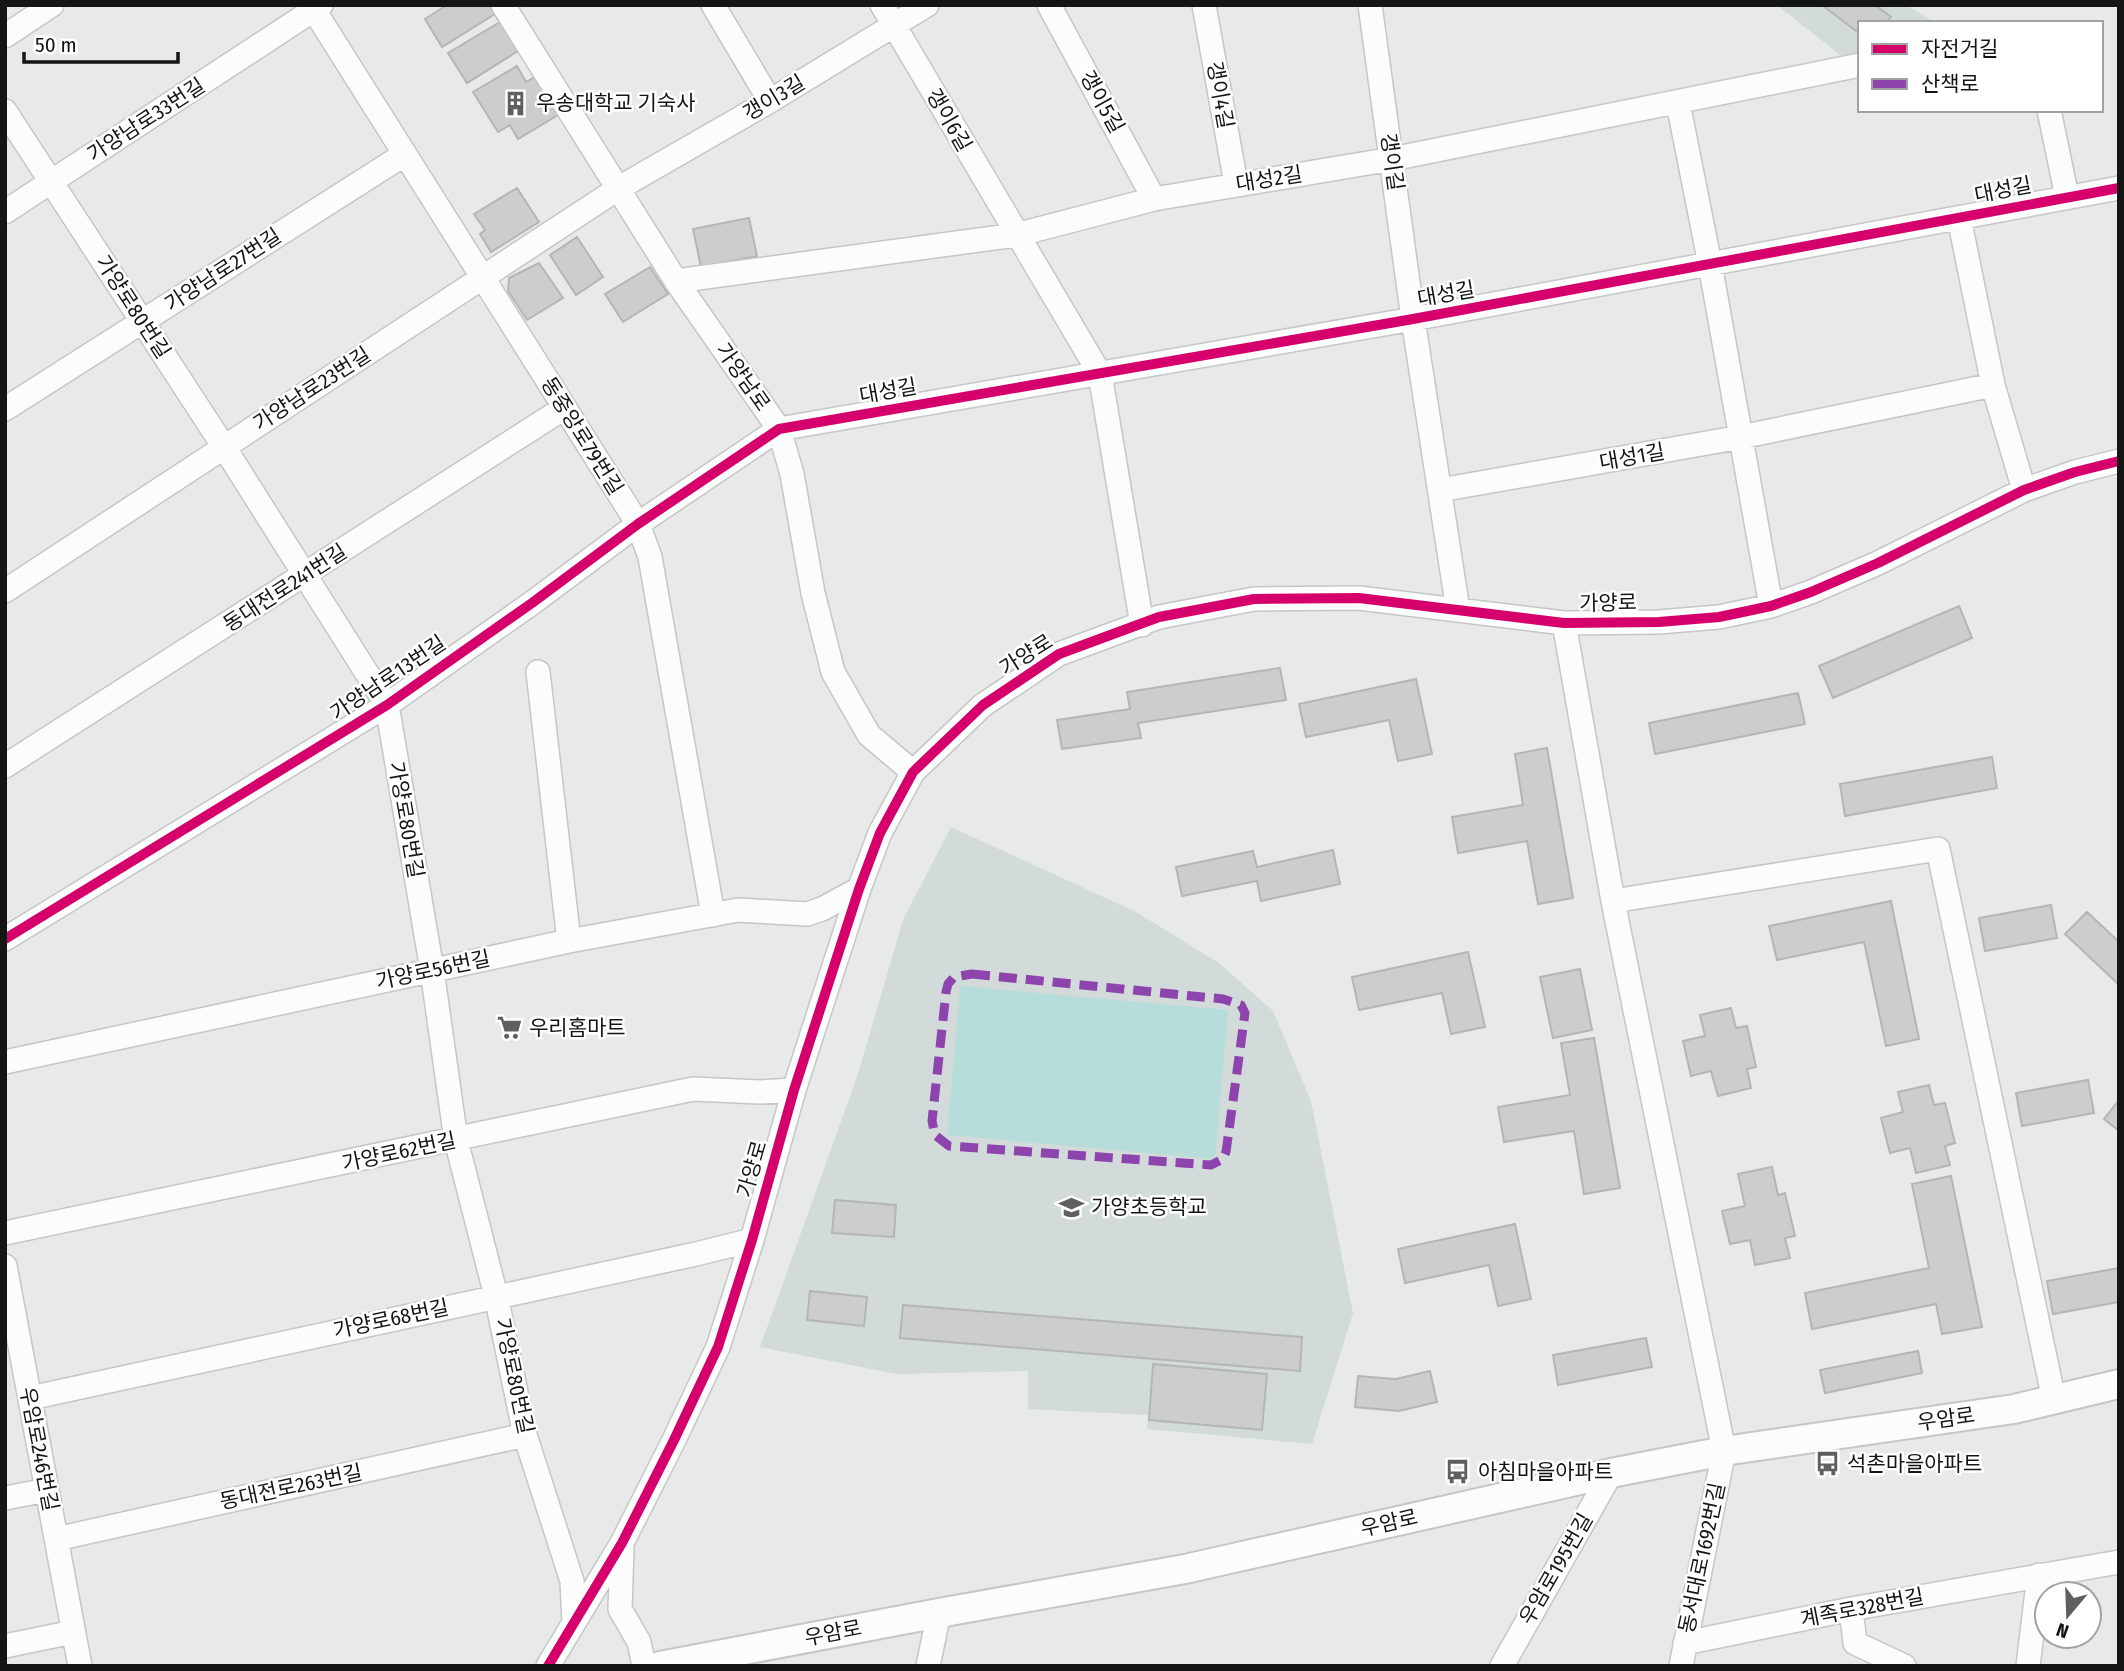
<svg xmlns="http://www.w3.org/2000/svg" width="2124" height="1671" font-family="'Fira Sans Condensed','Noto Sans KR',sans-serif">
<style>
.built{fill:#d2dada}
.green{fill:#b7ddda}
.building{fill:#cccece;stroke:#b4b6b6;stroke-width:2}
.lines{fill:none;stroke-linecap:round;stroke-linejoin:round}
.minor-casing{stroke:#c5c7c7;stroke-width:26}
.major-casing{stroke:#c5c7c7;stroke-width:32}
.minor{stroke:#fbfcfc;stroke-width:23}
.major{stroke:#fbfcfc;stroke-width:28}
.quiet{stroke:#8e44ad;stroke-width:9;stroke-dasharray:18 9;stroke-linecap:butt}
.cycleway-casing{stroke:#fff;stroke-width:15}
.cycleway{stroke:#d6006c;stroke-width:10}
.labels{text-anchor:middle;dominant-baseline:central;stroke-width:5;stroke-linejoin:round;paint-order:stroke}
.street-label{font-size:21px;fill:#141616;stroke:#fff}
.poi-label{font-size:21px;fill:#141616;stroke:#fff;text-anchor:start}
</style>
<rect width="100%" height="100%" fill="#e7eae9"/>
<!-- built -->
<path class="built" d="M1777,5h129l30,18h-76v31l-16,4z
M951,827l185,85 83,51 54,48 38,90 42,212 -41,131 -165,-15 1,-14 -120,-6v-38l-131,3 -137,-27 97,-270 46,-157z"/>
<!-- green -->
<path class="green" d="M960,986l268,24 -13,149 -268,-24z"/>
<!-- building -->
<path class="building" d="M447,5h42l6,9 -53,33 -17,-28z
M1822,5h53l16,12 -5,6h-26v11z
M500,22l18,29 -51,32 -19,-30z
M517,66l9,16 9,-5 23,38 -40,24 -8,-14 -12,7 -25,-40z
M517,188l22,34 -48,30 -11,-18 5,-4 -11,-16z
M749,218l8,38 -56,11 -8,-38z
M577,237l26,40 -27,18 -26,-40z
M539,263l24,35 -36,22 -19,-29 1,-13z
M650,267l18,27 -45,28 -18,-28z
M1959,606l13,32 -139,60 -14,-32z
M1280,668l6,32 -148,23 3,15 -79,11 -5,-29 73,-11 -3,-17z
M1416,679l16,75 -34,7 -9,-41 -83,17 -7,-33z
M1798,693l7,31 -150,30 -6,-31z
M1547,748l26,150 -35,6 -11,-63 -69,12 -6,-36 71,-12 -8,-51z
M1992,757l5,31 -152,28 -5,-32z
M1333,850l7,34 -79,17 -4,-20 -75,15 -6,-29 77,-16 4,16z
M1891,901l28,138 -33,7 -22,-104 -87,18 -8,-34z
M2051,905l6,33 -72,13 -6,-33z
M2087,912l32,30v43l-54,-51z
M1468,952l17,75 -34,7 -9,-41 -83,17 -7,-33z
M1580,969l12,61 -39,8 -13,-61z
M1731,1008l5,20 11,-2 9,41 -9,2 4,19 -33,8 -7,-25 -20,5 -8,-35 22,-5 -5,-21z
M1594,1038l26,150 -36,6 -10,-63 -70,11 -6,-35 72,-12 -9,-52z
M2088,1080l6,33 -72,13 -6,-33z
M1929,1085l5,20 11,-2 10,40 -10,3 5,19 -34,8 -6,-25 -20,5 -9,-35 22,-6 -5,-20z
M2119,1100v31l-15,-12z
M1772,1167l6,28 7,-2 10,43 -10,2 5,20 -35,7 -5,-25 -20,4 -8,-33 23,-5 -7,-32z
M1951,1176l31,151 -40,7 -6,-30 -124,25 -7,-36 124,-25 -17,-84z
M835,1200l61,5 -2,32 -62,-4z
M1515,1224l16,75 -33,7 -9,-41 -84,18 -7,-34z
M2119,1268v34l-66,12 -6,-33z
M810,1291l57,6 -3,29 -57,-6z
M903,1305l399,32 -2,34 -400,-33z
M1646,1338l6,29 -94,18 -5,-30z
M1918,1351l4,22 -97,20 -5,-23z
M1153,1364l114,10 -5,56 -113,-10z
M1430,1371l7,31 -38,9 -44,-4 3,-31 38,3z"/>
<g class="lines">
<defs>
<path id="minor" d="M503,5l173,276 103,148 13,45 21,119 20,79 36,63 44,37
M713,5l57,96
M882,5l218,369 42,251
M1049,5l105,194
M1204,5l32,179
M1370,5l43,314 45,291
M314,10l324,514 12,33 63,358
M5,36l47,-31
M1678,103l32,161 61,342
M2049,110l18,87
M5,111l219,336 163,258 45,265 24,170 40,156 29,139 47,146 2,42
M5,212l316,-207
M1959,218l34,167 31,105
M676,281l340,-46 138,-36 238,-40 468,-94
M5,409l400,-255
M1440,490l301,-53 252,-52
M5,591l614,-403 151,-87 157,-96
M1564,623l49,278 111,550 -43,215
M538,672l31,269
M5,766l559,-358
M1613,901l325,-52 116,551
M5,939l382,-234 145,-102 106,-79 141,-95 634,-110 706,-131
M5,1062l564,-121 169,-31 69,4 15,-5 37,-20
M5,1233l688,-144 67,3 34,-2
M5,1266l75,400
M30,1398l666,-144 56,-14
M5,1498l42,-8
M56,1539l469,-104
M622,1548l-2,61 19,33 5,24
M1851,1609l4,34 49,23
M1685,1643l166,-34 268,-47
M5,1646l68,-14
M548,1666l74,-123 52,-103 44,-93 34,-107 42,-150 65,-201 21,-56 33,-61 70,-67 76,-51 100,-37 95,-18 105,-1 205,25 95,-1 60,-5 52,-11 40,-14 67,-29 146,-73 51,-18 44,-11
M928,1666l11,-53
M1502,1666l109,-193
M2028,1666l11,-91"/>
<path id="major" d="M660,1666l279,-53 246,-44 426,-96 113,-22 290,-42 105,-25"/>
</defs>
<!-- minor casing -->
<use href="#minor" class="minor-casing"/>
<!-- major casing -->
<use href="#major" class="major-casing"/>
<!-- minor -->
<use href="#minor" class="minor"/>
<!-- major -->
<use href="#major" class="major"/>
<!-- quiet -->
<path class="quiet" d="M972,974l251,25 18,6 4,8 -19,139 -3,7 -12,6 -262,-19 -14,-11 -3,-14 14,-129 2,-8 6,-7z"/>
<defs>
<path id="cycleway" d="M5,939l382,-234 145,-102 106,-79 141,-95 634,-110 706,-131
M548,1666l74,-123 52,-103 44,-93 34,-107 42,-150 65,-201 21,-56 33,-61 70,-67 76,-51 100,-37 95,-18 105,-1 205,25 95,-1 60,-5 52,-11 40,-14 67,-29 146,-73 51,-18 44,-11"/>
</defs>
<!-- cycleway casing -->
<use href="#cycleway" class="cycleway-casing"/>
<!-- cycleway -->
<use href="#cycleway" class="cycleway"/>
</g>
<!-- icons -->
<defs>
<symbol id="building-bare" viewBox="-9 -9 18 18"><path d="M-4-6H4V6H1V3H-1V6H-4ZM-2.5-4.3h1.7v1.8h-1.7ZM.8-4.3h1.7v1.8H.8ZM-2.5-1h1.7V.8h-1.7ZM.8-1h1.7V.8H.8Z" fill="#5e6060" stroke="#fff" stroke-width="2.5" paint-order="stroke"/></symbol>
<symbol id="supermarket-bare" viewBox="-9 -9 18 18"><path d="M-6-5.5h2.5l.6 2H6L4.5 2H-2.5L-4.4-4H-6ZM-1.5 3.2a1.3 1.3 0 1 0 .1 0ZM3 3.2a1.3 1.3 0 1 0 .1 0Z" fill="#5e6060" stroke="#fff" stroke-width="2.5" paint-order="stroke"/></symbol>
<symbol id="school-bare" viewBox="-9 -9 18 18"><path d="M0-5L7-2L0 1L-7-2ZM-4 1L0 2.5L4 1V4Q0 6-4 4Z" fill="#5e6060" stroke="#fff" stroke-width="2.5" paint-order="stroke"/></symbol>
<symbol id="bus-bare" viewBox="-9 -9 18 18"><path d="M-5-6H5V4H4V6H2V4H-2V6H-4V4H-5ZM-3.5-4V0h7V-4ZM-3.5 1.2v1.5H-2V1.2ZM2 1.2v1.5H3.5V1.2Z" fill="#5e6060" stroke="#fff" stroke-width="2.5" paint-order="stroke"/></symbol>
</defs>
<g fill-rule="evenodd">
<use href="#building-bare" x="498" y="86" width="35" height="35"/>
<use href="#supermarket-bare" x="492" y="1010" width="35" height="35"/>
<use href="#school-bare" x="1054" y="1190" width="35" height="35"/>
<use href="#bus-bare" x="1810" y="1446" width="35" height="35"/>
<use href="#bus-bare" x="1440" y="1454" width="35" height="35"/>
</g>
<g class="labels">
<!-- street labels -->
<g class="street-label">
<text transform="translate(1220 95) rotate(80)">갱이4길</text>
<text transform="translate(774 98) rotate(-31)">갱이3길</text>
<text transform="translate(1102 102) rotate(61)">갱이5길</text>
<text transform="translate(146 120) rotate(-33)">가양남로33번길</text>
<text transform="translate(949 120) rotate(60)">갱이6길</text>
<text transform="translate(1392 162) rotate(82)">갱이길</text>
<text transform="translate(1269 179) rotate(-9)">대성2길</text>
<text transform="translate(2003 190) rotate(-11)">대성길</text>
<text transform="translate(223 270) rotate(-33)">가양남로27번길</text>
<text transform="translate(1446 294) rotate(-10)">대성길</text>
<text transform="translate(133 307) rotate(57)">가양로80번길</text>
<text transform="translate(743 377) rotate(55)">가양남로</text>
<text transform="translate(312 389) rotate(-33)">가양남로23번길</text>
<text transform="translate(888 391) rotate(-10)">대성길</text>
<text transform="translate(582 436) rotate(58)">동중앙로79번길</text>
<text transform="translate(1632 457) rotate(-10)">대성1길</text>
<text transform="translate(285 588) rotate(-33)">동대전로241번길</text>
<text transform="translate(1608 603) rotate(-1)">가양로</text>
<text transform="translate(1026 655) rotate(-32)">가양로</text>
<text transform="translate(388 678) rotate(-34)">가양남로13번길</text>
<text transform="translate(406 820) rotate(80)">가양로80번길</text>
<text transform="translate(433 970) rotate(-12)">가양로56번길</text>
<text transform="translate(399 1152) rotate(-12)">가양로62번길</text>
<text transform="translate(752 1169) rotate(-74)">가양로</text>
<text transform="translate(391 1319) rotate(-12)">가양로68번길</text>
<text transform="translate(514 1376) rotate(78)">가양로80번길</text>
<text transform="translate(1946 1419) rotate(-8)">우암로</text>
<text transform="translate(39 1449) rotate(79)">우암로246번길</text>
<text transform="translate(291 1487) rotate(-12)">동대전로263번길</text>
<text transform="translate(1389 1523) rotate(-13)">우암로</text>
<text transform="translate(1702 1558) rotate(-78)">동서대로1692번길</text>
<text transform="translate(1556 1569) rotate(-60)">우암로195번길</text>
<text transform="translate(1862 1608) rotate(-11)">계족로328번길</text>
<text transform="translate(833 1633) rotate(-11)">우암로</text>
</g>
<!-- poi labels -->
<g class="poi-label">
<text x="536" y="103">우송대학교 기숙사</text>
<text x="529" y="1028">우리홈마트</text>
<text x="1091" y="1207">가양초등학교</text>
<text x="1847" y="1464">석촌마을아파트</text>
<text x="1478" y="1472">아침마을아파트</text>
</g>
</g>
<!-- border -->
<rect width="2124" height="1671" fill="none" stroke="#141616" stroke-width="14"/>
<!-- legend -->
<rect x="1858" y="21" width="245" height="91" fill="#ffffff" stroke="#a1a2a2" stroke-width="2"/>
<rect x="1872" y="44" width="35" height="10" fill="#d6006c" stroke="#a1a2a2" stroke-width="2"/>
<text x="1921" y="56" font-size="21" fill="#141616">자전거길</text>
<rect x="1872" y="79" width="35" height="10" fill="#8e44ad" stroke="#a1a2a2" stroke-width="2"/>
<text x="1921" y="91" font-size="21" fill="#141616">산책로</text>
<!-- north arrow -->
<g transform="translate(2068 1615) rotate(199)"><circle r="33" fill="#ffffff" stroke="#a1a2a2" stroke-width="2"/>
<path d="M0-5L12 26L0 18L-12 26Z" fill="#5e6060"/>
<text y="-10" font-size="19" font-weight="bold" text-anchor="middle" fill="#141616">N</text>
</g>
<!-- scale -->
<path d="M24 52v10h154v-10" fill="none" stroke="#141616" stroke-width="3.5"/>
<text x="35" y="52" font-size="21" fill="#141616" stroke="#ffffff" stroke-width="5" paint-order="stroke">50 m</text>
</svg>
